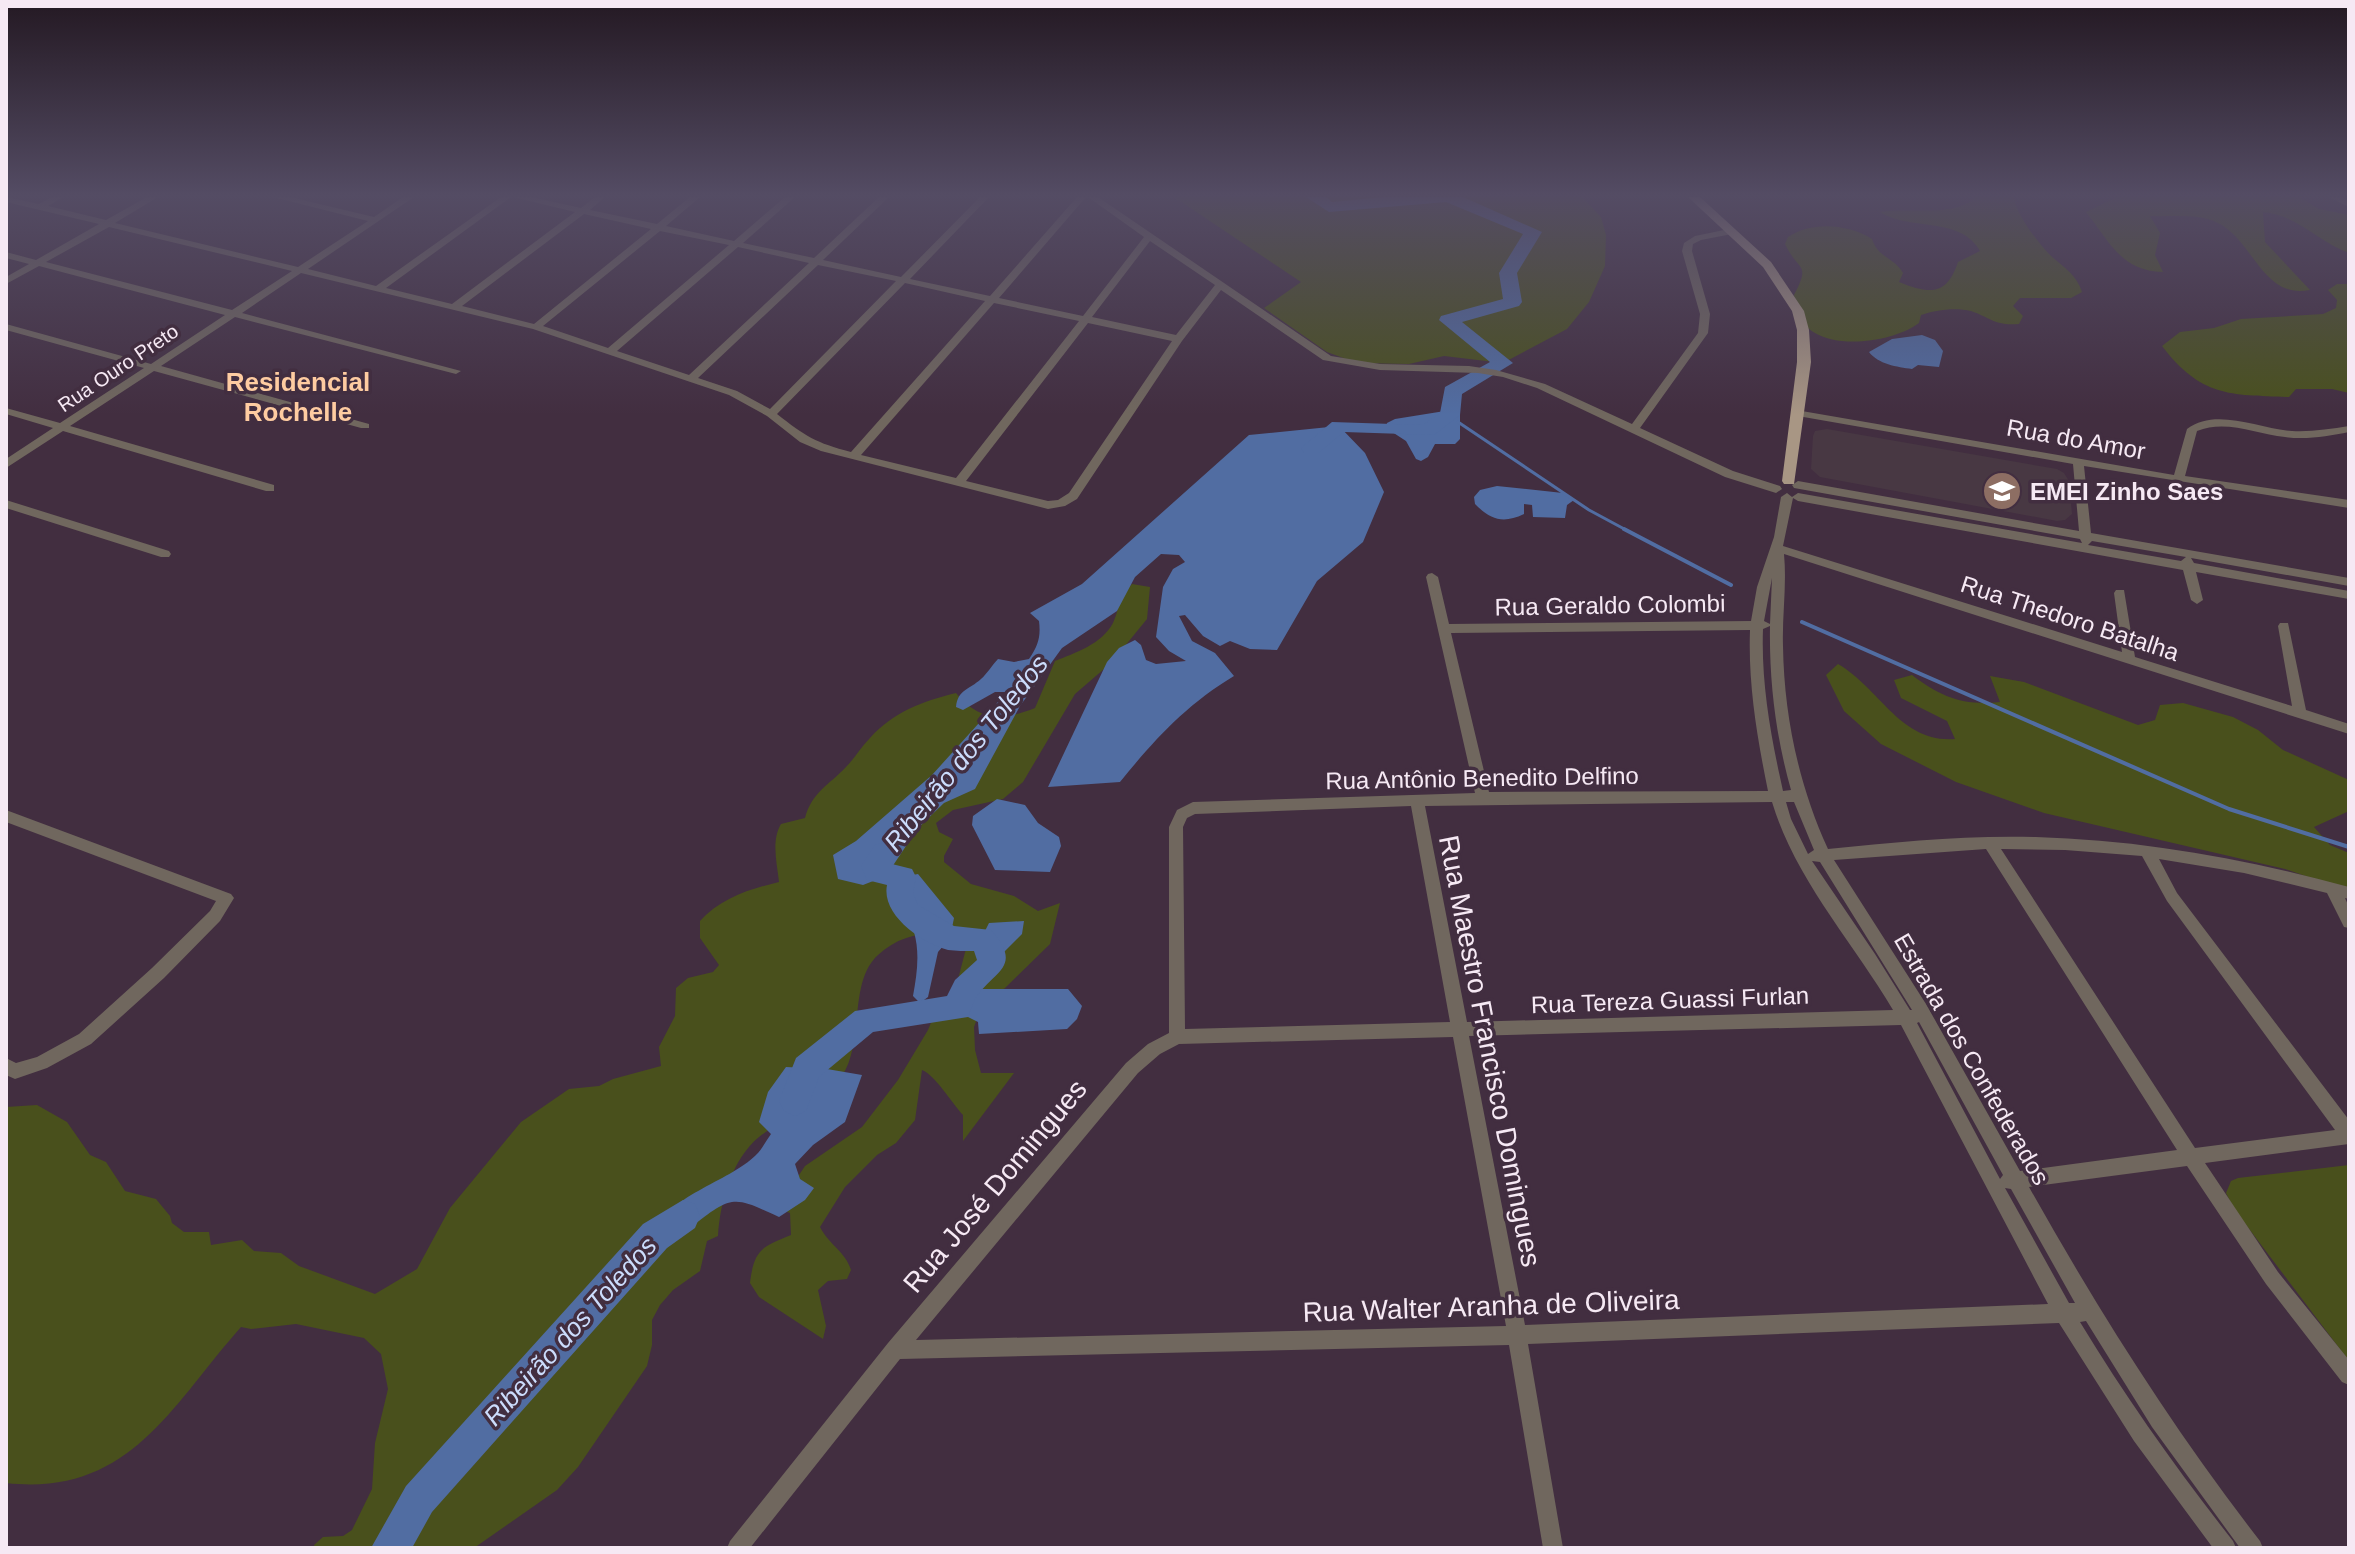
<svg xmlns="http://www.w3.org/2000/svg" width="2355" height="1554" font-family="Arial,sans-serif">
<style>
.education{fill:#483843}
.green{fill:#49501c}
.water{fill:#516da2}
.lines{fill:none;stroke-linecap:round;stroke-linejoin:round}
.stream-far1{stroke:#516da2;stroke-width:3}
.stream{stroke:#516da2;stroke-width:4}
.river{fill:#516da2;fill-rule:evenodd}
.minor{fill:#70675e;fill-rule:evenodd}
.major{fill:#a89684;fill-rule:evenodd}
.labels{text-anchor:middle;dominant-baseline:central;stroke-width:7;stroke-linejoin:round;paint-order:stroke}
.far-street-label{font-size:20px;fill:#f6e9f4;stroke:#422e40}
.street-label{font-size:24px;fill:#f6e9f4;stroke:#422e40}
.poi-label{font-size:24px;font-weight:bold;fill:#f6e9f4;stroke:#422e40;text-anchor:start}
.far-district-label{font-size:26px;font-weight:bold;fill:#fecca1;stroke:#422e40}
.water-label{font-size:26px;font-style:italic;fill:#cbdcfc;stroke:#422e40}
.near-street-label{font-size:28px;fill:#f6e9f4;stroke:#422e40}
</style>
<rect width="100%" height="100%" fill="#422e40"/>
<!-- education -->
<path class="education" d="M1827,429l230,40 7,4 5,8 3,33 -7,6 -8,1 -237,-44 -9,-8 2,-33 2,-5z"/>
<!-- green -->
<path class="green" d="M1174,197h408l19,20 5,18 -1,31 -16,36 -22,27 -64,34 -59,-7 -35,8 -52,-1 -30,-11 -63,-44 37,-26z
M1975,197h39c2,17 22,43 34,56 13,13 28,20 34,39l-11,6h-51l-7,8 10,10 -4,8c-24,2 -28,-6 -48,-13 -15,-4 -37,-1 -50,4l-2,8c-24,18 -78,26 -104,10 -13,-7 -19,-24 -21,-38 17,-33 5,-22 -9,-51l3,-7c24,-16 60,-13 84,2 6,19 22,18 31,34l-4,9c32,13 48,13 59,-20l22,-11c-19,-35 -71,-20 -100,-39 27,-5 77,6 95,-15z
M2117,197h182l20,12 30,6v38c-30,-11 -52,-38 -86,-41l2,30 45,48c-47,10 -57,-50 -92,-67 -19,-10 -47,-6 -68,-7l10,17 -5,22 8,17c-42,-1 -53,-30 -77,-60z
M2337,284h12v109l-17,-4h-36l-7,8c-59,-2 -88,0 -127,-51l18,-14 34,-4 27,-9 82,-5 13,-6 1,-8 -9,-10z
M1132,584l18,3 -3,32 -36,44 -36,31 -52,88 -20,17 -50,11 -17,13 3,9 14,7 -9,17v6l27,22 43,12 24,15 22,-8 -10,41 -45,44 -23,17 -8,22 1,23 6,23h33l-51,68v-26c-12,-13 -27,-39 -41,-45l-7,50 -19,23 -19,12 -32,32 -25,40c10,19 25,24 31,43l-4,9 -19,2 -10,9 8,36 -3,13 -64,-42 -9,-14c4,-33 11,-36 41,-48l-1,-22 -13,-5 28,-42 57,-39 36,-47 30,-50 9,-22 19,-21 13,-50c-34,-7 -65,-6 -91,18 -30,27 -13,86 -36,121 -6,9 -19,16 -27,23 -18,14 -38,24 -56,38 -27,22 -39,65 -41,99l-11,5 -7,30 -27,19 -13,15 -8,15v25l-5,21 -69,101 -21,23 -83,58h-159l-1,-3 9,-8 20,-1 9,-6 20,-41 3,-46 13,-54 -7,-35 -17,-16 -68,-14 -45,5 -10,-2c-70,79 -112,170 -235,156v-376l31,-2 30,17 23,33 16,7 19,29 31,8 14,17 2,7 12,9h25l2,13 31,-5 12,11 27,2 18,13 76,28 42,-25 33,-61 71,-86 48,-33 30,-3 14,-7 48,-13 -2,-19 16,-31 1,-28 12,-10 25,-6 6,-7 -19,-27v-17c21,-23 50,-32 79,-39 -2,-19 -8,-41 2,-58l24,-6c7,-26 24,-33 41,-51 9,-9 15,-20 24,-29 23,-26 53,-37 86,-45 23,28 46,28 79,15l20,-47c20,-8 47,-17 58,-38 9,-19 1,-22 19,-39z
M1838,664c43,25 62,79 117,75l-8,-18 -46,-23 -7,-18 18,-5c29,22 51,31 88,27l-10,-26 34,6 114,43 17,-5 5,-15 23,-2 50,14 25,13 25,20 66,30v31l-35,16 16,18 19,8v38l-64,-22 -241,-56 -88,-31 -75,-38 -37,-33 -18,-36z
M2349,1165v196l-115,-152 -8,-16 5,-12 7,-3z"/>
<!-- water -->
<path class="water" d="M1922,335l13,5 8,11 -4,16 -21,-2 -6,4c-15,-2 -34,-5 -43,-17l23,-13z
M1451,410l9,5v24l-5,5h-20l-7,13 -7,4 -5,-2 -10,-18 -20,-13 1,-5 8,-4z
M1339,426l26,27 19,39 -21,50 -46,39 -40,69 -27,-1 -20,-8 -10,5 -17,-10 -18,-21 -6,1 13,25 23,12 19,23c-48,29 -79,63 -114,106l-72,5 59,-125 12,-14 16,-8 6,5 5,15 10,4 30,-3 -17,-10 -13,-14 7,-50 10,-18 12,-7 -6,-7 -18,-1 -26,23 -18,34 -55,37 -42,58 -45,83 -31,14 -26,25 -32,48 -23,9 -25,-6 -5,-24 23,-14 76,-66 75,-83h-12l-32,18 -7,-3c2,-18 13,-17 25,-28 6,-5 11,-14 17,-20l16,3 15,-3c9,-13 12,-22 10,-38l-9,-8 52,-29 167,-149z
M1497,486l66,7 11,7 -7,5 -2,13 -32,-1 -1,-12 -8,-1v10c-21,10 -33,6 -49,-10l-1,-7 6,-7z
M997,799l28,6 13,18 21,14 2,9 -11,26 -55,-2 -23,-45 1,-9z
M918,874l36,44 -4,20 -12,14 -10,45 -8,6 -7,-7c4,-22 7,-43 1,-64 -6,-20 -16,-33 -12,-55z
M1024,921l-2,13 -30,30 -5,-6 1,-11h-11l12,-24z
M965,989h103l14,17 -5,13 -10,10 -88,5 -1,-12 -12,-6 -9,-8z
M786,1067l41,2 35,6 -17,47 -32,23 -18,19 5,15 14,9 -9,12 -26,17c-44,-20 -46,-23 -85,8l-10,-2 -14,12 -15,1c10,-41 73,-53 101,-81 6,-6 10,-14 15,-21l-12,-12 9,-30z"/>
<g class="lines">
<!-- stream-far1 -->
<path class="stream-far1" d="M1458,422l131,88 39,21"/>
<!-- stream -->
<path class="stream" d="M1624,529l107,56
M1802,622l427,187 120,38"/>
<!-- river -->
<path class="river" d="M1306,197h20l6,5 52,-5h79l79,35 -25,41 5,29 -3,4 -57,16 51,41 -51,31 -2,21 -26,20 -90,-3 -26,21h-14l-3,-5 31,-26 91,3 17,-12 5,-26 45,-25 -51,-42 2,-4 62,-17 -4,-26 24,-39 -77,-32 -117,10z
M885,842l10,3 4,8 -7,11 20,5 4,8 -3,16 5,12 36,21 37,4c34,38 1,41 -16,69 -3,6 -5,13 -7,18l-95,15 -54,45 -13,34 -11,5 -11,-5 -5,-10 17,-43 59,-47 92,-15 8,-16 22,-20 -3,-9c-9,0 -18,0 -26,-1 -26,-7 -67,-35 -61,-65l-20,-5 -6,-14 14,-21z
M683,1200l12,4 5,12 -5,12 -28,20 -235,264 -20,36h-41l35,-62 237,-262z"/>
<!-- minor -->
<path class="minor" d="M6,197l33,7 13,-7h11l-15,9 58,14 41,-23h11l-43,26 183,44 70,-46 -95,-24h17l84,20 29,-20h11l-106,72 68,17 125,-89h10l-125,91 66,16 123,-92 -62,-15h18l50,11 14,-11h10l-15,13 67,14 33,-27h10l-34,29 68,15 51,-44h10l-52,46 71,15 65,-61h10l-66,63 78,17 79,-80h9l-79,82 80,17 87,-99h9l-87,101 84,18 61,-79 -56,-40h10l233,159 49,8 89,2 27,4 49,14 87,40 66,-91 2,-19 -18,-63 2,-8 11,-7 34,-7 5,3 -2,2 -31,6 -8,4 -1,7 18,63 -2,19 -68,95 93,43 47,15 2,3 -6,4 -51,-16 -188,-89 -34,-11 -25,-4 -98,-3 -57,-10 -102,-70 -39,51 -105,158 -12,7 -17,3 -227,-58 -21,-9 -33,-26 -38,-21 -196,-66 -232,-56 -59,40 219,58 -5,3 -221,-57 -74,49 208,58v4h-8l-207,-57 -84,55 204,59v6h-8l-203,-60 -57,37v-9l47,-31 -47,-14v-6l54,15 84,-55 -138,-38v-6l145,40 74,-49 -186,-49 -33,18v-7l23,-13 -23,-6v-6l30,8 63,-36 -93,-22zM584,214l67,15 -117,95 -72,-18zM109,227l183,44 -60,39 -186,-48zM660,231l69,14 -121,103 -65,-22zM1150,241l65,44 -39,50 -84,-18zM738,247l71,16 -120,112 -72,-24zM818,265l78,16 -126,128 -33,-18 -39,-13zM905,283l80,18 -134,151c-35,-9 -46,-16 -74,-38zM994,303l85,18 -123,157 -95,-23zM1088,323l84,18 -103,152 -11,7 -10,1 -82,-20z
M2328,197h13l8,4v6z
M1796,410l378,65 13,-46c29,-22 72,0 105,2 19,1 38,-2 57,-5v6c-21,4 -42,8 -64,5 -29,-3 -59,-18 -88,-6l-12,45 164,24v8l-265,-42 7,67 258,45v8l-158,-28 3,5 155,28v8l-153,-27 7,28 -6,4 -6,-4 -8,-30 -385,-69 -5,-3 -10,48 339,106 -8,-59 2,-3h8l11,67 157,49 -14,-80 2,-3h8l18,87 43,14v10l-565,-180c3,31 -2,62 -1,92 1,70 16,140 45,203 69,-7 138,-14 208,-12 106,3 210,22 313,50v12l-4,-1 4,9v21l-5,-1 -17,-34 -83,-20 -85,-14 18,34 172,227v24l-144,19 73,109 71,88v25l-7,-3 -76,-98 -79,-118 -158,21c69,123 144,242 231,354l3,7h-23l-88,-121 -66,-106 -6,1c46,76 98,149 153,219l3,7h-23l-79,-107 -75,-118 -531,21 35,204h-20l-34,-203 -609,14 -150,189h-23l3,-7 158,-198 238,-280 22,-19 21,-11v-206l8,-17 16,-8 282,-9 -49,-216 2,-3 4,-1 6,4 11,47 302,-3 6,-34 17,-50 7,-40 6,-4 5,4 6,-4 284,50 -2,-4 -286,-51 -2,-3 6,-4 281,50 -6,-67 -281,-49 -1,-2zM2092,541l94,16 -5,4 -93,-16zM1772,578l-2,46 -6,-3zM1770,626c-1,56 6,111 21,164l-8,1c-12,-54 -22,-107 -20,-162zM1750,630c-2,54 7,107 18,161l-279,1 -38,-159zM1772,802c23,77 80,139 121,208l-426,12 -42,-216zM1786,802h8l20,48 -6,4 -17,-35zM1411,806l39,216 -265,7 -2,-202 4,-9 8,-4zM1986,849l191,301 -157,21 -94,-167 -92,-144zM2001,849l64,1 77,6 25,45 168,229 -140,18zM1812,861l8,1 92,148h-2l-35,-56zM1919,1022l84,153 -3,4 -83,-156zM1901,1025l147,279 -523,21 -56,-289zM1453,1037l53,289 -590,14 222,-267 22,-19 19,-10zM2005,1188l6,1 64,114h-6z
M6,500l163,51 2,3 -2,3h-8l-155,-49z
M6,810l225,84 3,4 -14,23 -56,57 -73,66 -44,24 -32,11 -9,-4v-17l10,5 21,-6 42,-23 73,-66 58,-57 6,-10 -210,-79z"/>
<!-- major -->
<path class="major" d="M1688,197h12l71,65 33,49 5,19 2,32 -17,122h-10l-2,-3 15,-119v-32l-5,-19 -29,-44z"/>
</g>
<!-- sky -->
<linearGradient id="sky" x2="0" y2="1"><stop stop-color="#241923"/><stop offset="0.47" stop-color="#544c64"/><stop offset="1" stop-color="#544c64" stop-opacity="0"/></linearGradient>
<rect width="2355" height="415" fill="url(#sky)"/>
<!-- icons -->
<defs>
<symbol id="school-disc" viewBox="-11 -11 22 22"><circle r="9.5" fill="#8d6e63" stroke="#422e40"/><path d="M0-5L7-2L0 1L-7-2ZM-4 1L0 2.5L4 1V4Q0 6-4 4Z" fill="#fff"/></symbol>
</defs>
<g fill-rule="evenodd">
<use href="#school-disc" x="1980" y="469" width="44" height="44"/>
</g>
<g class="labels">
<!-- far-street labels -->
<g class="far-street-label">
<text transform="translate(118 368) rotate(-34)">Rua Ouro Preto</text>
</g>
<!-- street labels -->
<g class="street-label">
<text transform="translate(2076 439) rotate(10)">Rua do Amor</text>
<text transform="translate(1610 605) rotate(-1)">Rua Geraldo Colombi</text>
<text transform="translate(2070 618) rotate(18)">Rua Thedoro Batalha</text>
<text transform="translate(1482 778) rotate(-1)">Rua Antônio Benedito Delfino</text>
<text transform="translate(1670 1000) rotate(-2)">Rua Tereza Guassi Furlan</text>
<text transform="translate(1972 1059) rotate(60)">Estrada dos Confederados</text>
</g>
<!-- poi labels -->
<g class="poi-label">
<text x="2030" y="491">EMEI Zinho Saes</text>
</g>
<!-- far-district labels -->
<g class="far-district-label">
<text x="298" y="382">Residencial<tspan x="298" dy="30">Rochelle</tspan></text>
</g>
<!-- water labels -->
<g class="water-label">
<text transform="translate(966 753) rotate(-51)">Ribeirão dos Toledos</text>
<text transform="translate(570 1331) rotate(-48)">Ribeirão dos Toledos</text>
</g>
<!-- near-street labels -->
<g class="near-street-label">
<text transform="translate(1490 1051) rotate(79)">Rua Maestro Francisco Domingues</text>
<text transform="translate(995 1186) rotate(-50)">Rua José Domingues</text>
<text transform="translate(1491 1306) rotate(-2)">Rua Walter Aranha de Oliveira</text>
</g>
</g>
<!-- border -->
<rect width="2355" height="1554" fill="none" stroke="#f6e9f4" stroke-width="16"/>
</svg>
